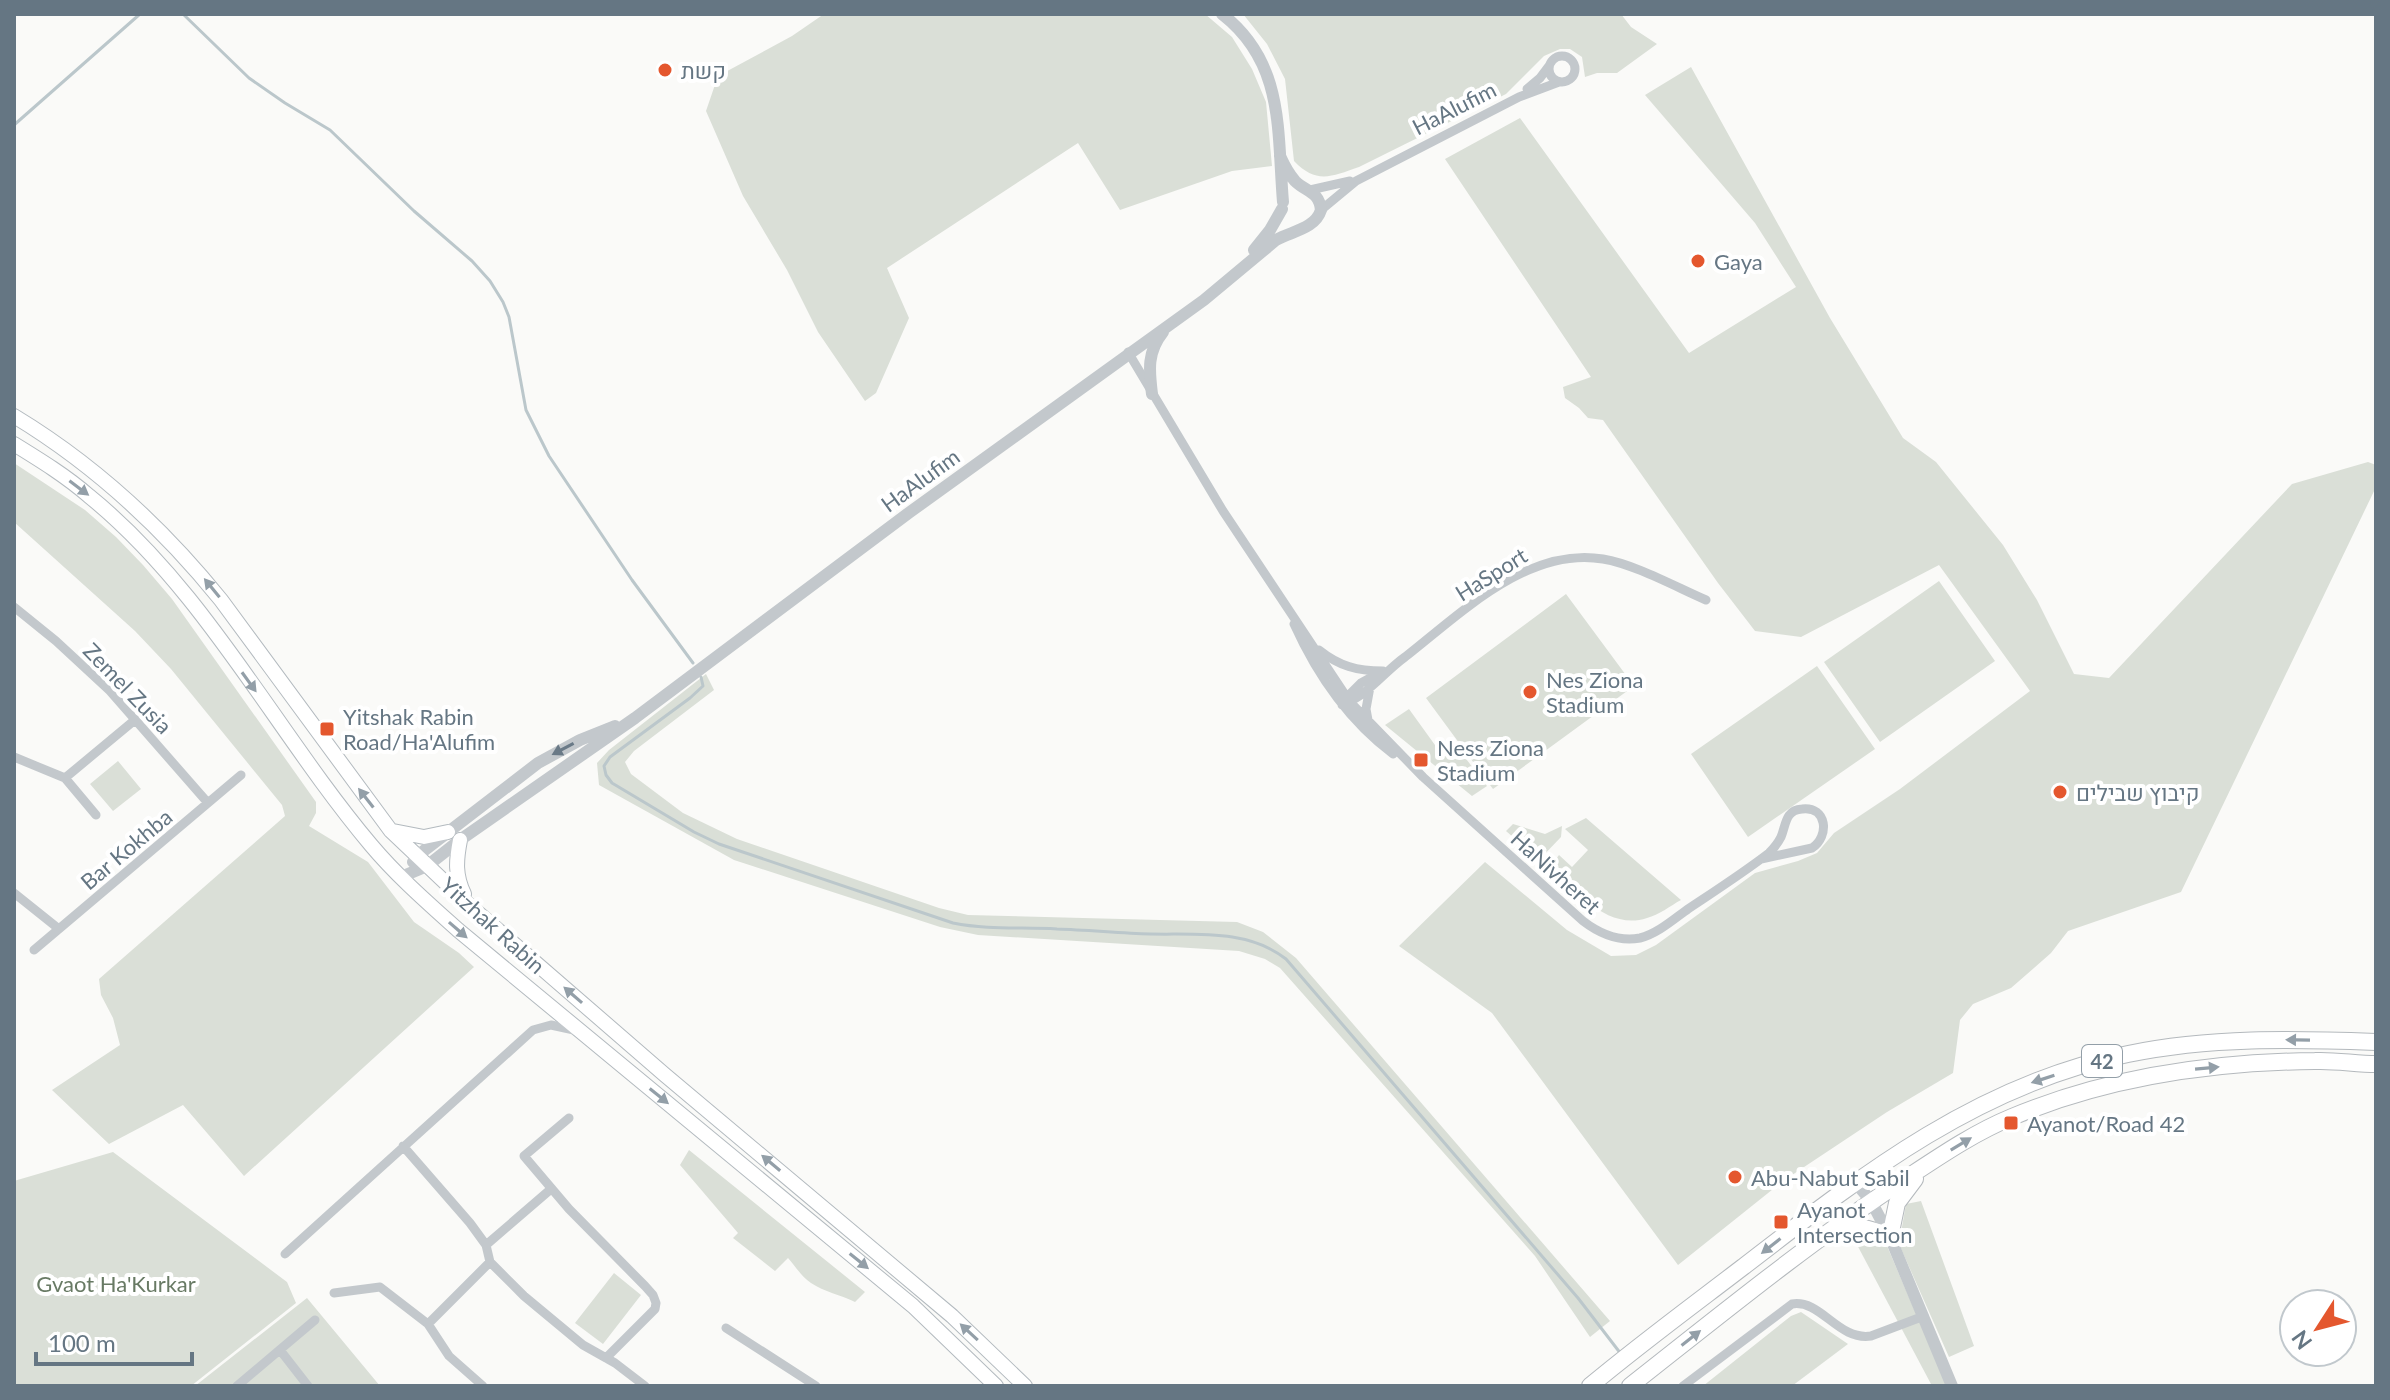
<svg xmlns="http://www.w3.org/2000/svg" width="2390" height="1400" font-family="Lato,Heebo,sans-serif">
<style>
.green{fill:#dadfd7}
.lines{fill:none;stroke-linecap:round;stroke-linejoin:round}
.stream{stroke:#bbc7cb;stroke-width:3}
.secondary-casing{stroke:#b3babf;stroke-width:16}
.trunk-casing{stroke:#b4b9bd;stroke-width:18}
.minor{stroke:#c3c8cc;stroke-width:9}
.tertiary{stroke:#c3c8cc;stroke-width:12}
.secondary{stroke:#fff;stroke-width:14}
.trunk{stroke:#fff;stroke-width:16}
.oneway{fill:#939fa8}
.oneway2{fill:#6a7a87}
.poi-dot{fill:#e4572e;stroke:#fff;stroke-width:3}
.labels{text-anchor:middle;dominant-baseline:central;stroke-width:8;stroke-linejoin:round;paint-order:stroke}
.shield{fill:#fff;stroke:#939fa8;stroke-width:2}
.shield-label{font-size:20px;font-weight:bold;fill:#657683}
.poi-label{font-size:22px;fill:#657683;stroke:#fff;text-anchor:start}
.street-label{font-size:22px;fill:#657683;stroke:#fff}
.park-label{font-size:22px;fill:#687a64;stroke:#fff}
</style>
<rect width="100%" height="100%" fill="#fafaf8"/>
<!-- green -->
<path class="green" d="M824,14h381l27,23 20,32 14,33 6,64 -40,5 -112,39 -42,-67 -191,125 22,50 -33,75 -11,8 -47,-69 -31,-62 -44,-74 -37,-85 12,-35 74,-40z
M1243,14h378l10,13 26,17 -40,29h-20l-12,4 -3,-20 -12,-8h-10l-16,7 -38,38 -147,73c-28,10 -43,17 -65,-6l-9,-82 -18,-35z
M1691,67l139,251 73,120 33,24 67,83 34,55 37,74 35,4 183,-194 76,-22 8,3v22l-195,405 -113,39 -17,22 -40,35 -38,16 -13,16 -7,53 -66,39 -104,69 -105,84 -186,-252 -93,-67 86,-84 82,68 44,26 25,-1 20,-10 99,-72 43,-12 19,-8 17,-20 66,-44 130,-98 -91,-126 -138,72 -46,-6 -37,-48 -115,-163 -15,-2 -9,-10 -14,-10 -2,-11 28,-10 -146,-218 75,-41 169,235 107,-66 -41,-64 -110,-128z
M14,463l71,47 31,27 27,28 29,34 144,203v11l-7,13 59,36 46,60 45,31 15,14 -230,209 -61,-71 -74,39 -57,-54 68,-45 -7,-27 -12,-23 -2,-16 186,-163 -3,-11 -111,-136 -36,-38 -121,-109z
M1939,581l56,80 -115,81 -56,-80z
M1566,594l68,92 -141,103 -67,-91z
M1817,666l58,83 -127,88 -57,-83z
M706,674l8,16 -80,61 -9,11 6,12 52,39 54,26 202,69 29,7 269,7 26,10 33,26 314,363 -20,16 -55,-81 -255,-288 -15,-9 -26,-8 -261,-16 -38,-8 -206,-67 -135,-75 -2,-22 12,-13z
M1409,709l31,43 13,-10 34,44 -15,10 -87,-71z
M118,761l23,28 -28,22 -23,-27z
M1586,818l95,82c-11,6 -22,15 -34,18 -39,13 -71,-27 -98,-50l10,-13 13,12 16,-17 -23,-21z
M1513,824l32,10 17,-8 -1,11 -22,23 -33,-29z
M689,1150l176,142 -10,10c-14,-7 -31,-10 -44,-19 -9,-6 -16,-17 -23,-25l-13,13 -42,-33 5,-5 -58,-68z
M113,1152l174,130 9,21 -105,83h-177v-205z
M1921,1201l53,145 -25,11 -50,-113 7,-40z
M1867,1237l10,2 10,7 60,140 -16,-2 -76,-143z
M614,1273l27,22 -38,49 -28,-21z
M307,1298l73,88h-185z
M1801,1312l47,32 -56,42h-89l88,-70z"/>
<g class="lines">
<!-- stream -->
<path class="stream" d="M183,14l66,64 36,25 45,27 84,81 58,50 18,20 13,21 6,15 17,93 23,46 83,124 61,83
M14,125l126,-111
M701,677l2,9 -13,12 -80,59 -6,9 2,9 6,8 82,49 25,12 234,79c35,7 68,4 104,6 31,1 62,4 93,5 46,1 98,-5 136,25l292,339 43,56"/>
<defs>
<path id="secondary" d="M14,416c81,49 148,111 207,184l170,231 79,75 195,169 287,241 73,70
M14,444c26,16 52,32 75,52 116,94 187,236 282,349 26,31 57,58 87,85l455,376 83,80
M393,831l31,6 24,-5
M460,840c-4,21 -5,35 4,54"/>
<path id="trunk" d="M1833,1234c24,-10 35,-7 57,3l7,-34 18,-24
M1590,1386c49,-41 102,-80 153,-119 118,-91 235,-183 385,-213 82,-17 165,-15 248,-12
M1630,1386c89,-70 177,-142 272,-205 35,-23 71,-48 110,-64 96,-40 200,-55 303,-56 20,-1 41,3 61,3"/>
</defs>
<!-- secondary casing -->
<use href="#secondary" class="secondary-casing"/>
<!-- trunk casing -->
<use href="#trunk" class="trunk-casing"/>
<!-- minor -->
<path class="minor" d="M1549 69a13 13 0 1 1 26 0a13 13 0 1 1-26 0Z
M1527,89l13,-11 9,-12
M1310,190l40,-9
M1321,210l35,-29 163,-84 40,-15
M1128,352l95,159 127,191 73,75 160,144c17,13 36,21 57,17 17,-4 34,-19 48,-29 27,-18 55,-36 81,-56 5,-5 9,-10 12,-16 5,-12 4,-27 21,-28 25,-3 28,27 10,39l-51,11
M14,607l42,34 54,50 98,112
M1294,624c23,51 55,97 99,130
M1319,650c20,16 38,21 64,21
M1345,699l16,-16 20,-11
M1342,705c25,-9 42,-33 63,-48 55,-43 123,-111 198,-98 31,5 73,28 103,41
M1368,720l-2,-11 4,-22
M14,757l51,21 71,-59
M65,778l31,37
M14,893l45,36
M34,950l207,-175
M569,1118l-45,38 45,53 76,77 8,9 3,8 -1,6 -49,49
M403,1146l67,77 16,22 4,17 34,34 59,49 32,18 30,23
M486,1245l65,-56
M285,1254l248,-224 18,-5 23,5
M334,1293l46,-6 48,37 21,32 34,30
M428,1324l62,-62
M726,1328l90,58
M280,1350l28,36
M237,1386l78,-66
M1683,1386l109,-82c29,-5 46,37 79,32l53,-20"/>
<!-- tertiary -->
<path class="tertiary" d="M1222,14c63,49 55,117 61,188
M1254,250l16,-20 12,-21
M1152,394c-3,-24 -5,-42 11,-62
M413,862l4,-6 121,-93 42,-23 35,-14
M401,877l26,-11 33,-26 175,-122 275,-206 294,-212 72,-60c16,-9 39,-11 45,-30 -2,-19 -15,-18 -26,-29 -7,-8 -11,-16 -15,-25
M1855,1182l16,19 19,36 62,149"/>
<!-- secondary -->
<use href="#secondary" class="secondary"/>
<!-- trunk -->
<use href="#trunk" class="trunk"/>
</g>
<!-- one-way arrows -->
<defs><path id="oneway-solid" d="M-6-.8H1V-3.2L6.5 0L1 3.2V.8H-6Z" transform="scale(2)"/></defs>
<g class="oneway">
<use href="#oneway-solid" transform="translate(79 488) rotate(37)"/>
<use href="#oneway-solid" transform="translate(212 588) rotate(-129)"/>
<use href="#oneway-solid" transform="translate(249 682) rotate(54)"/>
<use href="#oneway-solid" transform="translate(366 798) rotate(-128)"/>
<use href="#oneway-solid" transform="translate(458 930) rotate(41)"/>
<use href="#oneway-solid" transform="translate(573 995) rotate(-139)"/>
<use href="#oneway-solid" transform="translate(2298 1040) rotate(-179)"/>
<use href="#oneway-solid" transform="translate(2207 1068) rotate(-5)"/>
<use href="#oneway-solid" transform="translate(2043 1079) rotate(162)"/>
<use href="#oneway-solid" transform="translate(659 1096) rotate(39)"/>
<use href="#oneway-solid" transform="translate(1961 1144) rotate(-31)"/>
<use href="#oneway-solid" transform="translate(771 1163) rotate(-140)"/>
<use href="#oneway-solid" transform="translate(1771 1246) rotate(142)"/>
<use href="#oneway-solid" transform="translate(859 1261) rotate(39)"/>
<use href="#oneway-solid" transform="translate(969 1332) rotate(-137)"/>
<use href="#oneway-solid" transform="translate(1691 1338) rotate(-38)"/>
</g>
<use class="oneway2" href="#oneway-solid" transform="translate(563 749) rotate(152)"/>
<!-- markers -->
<g class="poi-dot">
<circle cx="665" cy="70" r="8"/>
<circle cx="1698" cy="261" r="8"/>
<circle cx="1530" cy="692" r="8"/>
<rect x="319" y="721" width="16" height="16" rx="4"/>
<rect x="1413" y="752" width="16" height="16" rx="4"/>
<circle cx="2060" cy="792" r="8"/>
<rect x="2003" y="1115" width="16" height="16" rx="4"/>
<circle cx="1735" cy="1177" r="8"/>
<rect x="1773" y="1214" width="16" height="16" rx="4"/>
</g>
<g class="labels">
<!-- shield labels -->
<rect class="shield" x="2082" y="1045" width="40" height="32" rx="6"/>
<g class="shield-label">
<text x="2102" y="1061">42</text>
</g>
<!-- poi labels -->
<g class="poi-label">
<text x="681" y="70">קשת</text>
<text x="1714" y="261">Gaya</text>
<text x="1546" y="679">Nes Ziona<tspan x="1546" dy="25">Stadium</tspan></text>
<text x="343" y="716">Yitshak Rabin<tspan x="343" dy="25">Road/Ha'Alufim</tspan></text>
<text x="1437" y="747">Ness Ziona<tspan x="1437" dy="25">Stadium</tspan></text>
<text x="2076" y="792">קיבוץ שבילים</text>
<text x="2027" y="1123">Ayanot/Road 42</text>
<text x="1751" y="1177">Abu-Nabut Sabil</text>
<text x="1797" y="1209">Ayanot<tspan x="1797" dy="25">Intersection</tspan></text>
</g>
<!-- street labels -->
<g class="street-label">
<text transform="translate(1454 108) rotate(-27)">HaAlufim</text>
<text transform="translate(920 480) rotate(-36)">HaAlufim</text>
<text transform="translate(1491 574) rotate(-32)">HaSport</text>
<text transform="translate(128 688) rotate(46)">Zemel Zusia</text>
<text transform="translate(126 849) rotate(-40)">Bar Kokhba</text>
<text transform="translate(1556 872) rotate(42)">HaNivheret</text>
<text transform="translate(493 925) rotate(42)">Yitzhak Rabin</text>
</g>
<!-- park labels -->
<g class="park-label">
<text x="116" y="1283">Gvaot Ha'Kurkar</text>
</g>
</g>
<!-- border -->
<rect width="2390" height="1400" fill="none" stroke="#657683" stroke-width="32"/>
<!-- north arrow -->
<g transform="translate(2318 1328) rotate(234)"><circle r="38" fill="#ffffff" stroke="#c1c8cd" stroke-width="2"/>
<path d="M0-6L14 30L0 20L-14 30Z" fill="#e4572e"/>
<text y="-12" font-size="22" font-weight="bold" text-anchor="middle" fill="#657683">N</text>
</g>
<!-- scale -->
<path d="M36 1352v12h156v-12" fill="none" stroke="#657683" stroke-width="4"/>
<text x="48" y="1352" font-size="24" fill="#657683" stroke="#ffffff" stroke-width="6" paint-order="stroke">100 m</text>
</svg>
